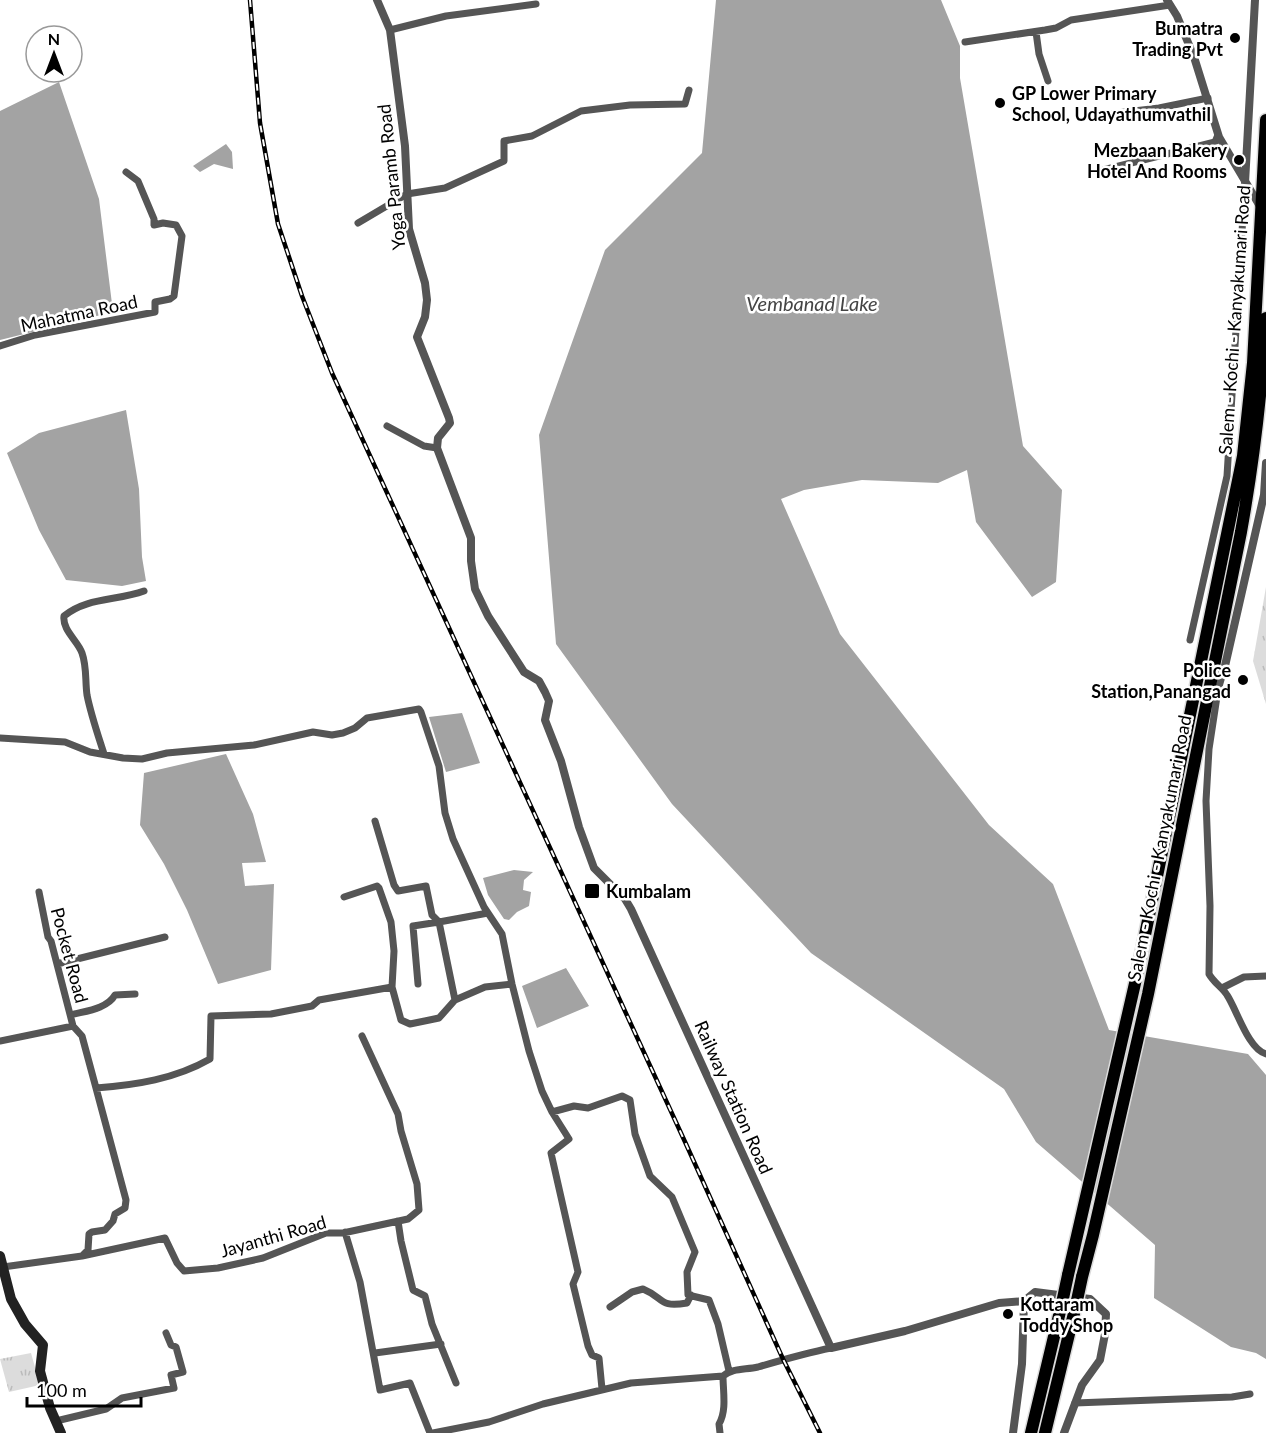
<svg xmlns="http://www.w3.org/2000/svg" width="1266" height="1433" font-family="Lato,sans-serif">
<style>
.park{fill:url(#park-tufts)}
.water{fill:#a3a3a3}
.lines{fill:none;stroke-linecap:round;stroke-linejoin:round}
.trunk-casing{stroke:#dbdbdb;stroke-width:15}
.minor{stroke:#555;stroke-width:7}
.tertiary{stroke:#555;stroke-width:8}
.secondary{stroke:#222;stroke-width:10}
.trunk{stroke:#000;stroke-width:12}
.rail-casing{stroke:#000;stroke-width:4.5}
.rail{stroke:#fff;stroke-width:2;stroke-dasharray:7;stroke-linecap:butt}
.trunk-bridge-casing{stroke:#dbdbdb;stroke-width:15;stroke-linecap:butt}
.trunk-bridge{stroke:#000;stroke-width:12}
.poi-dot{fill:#000;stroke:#fff;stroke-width:2}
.labels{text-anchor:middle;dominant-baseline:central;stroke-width:5;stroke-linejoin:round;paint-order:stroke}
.poi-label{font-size:18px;font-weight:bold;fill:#000;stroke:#fff;text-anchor:end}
.street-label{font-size:18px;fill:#000;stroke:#fff}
.water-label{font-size:20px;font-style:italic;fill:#444;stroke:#fff}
</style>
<defs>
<pattern id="park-tufts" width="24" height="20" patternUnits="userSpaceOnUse" patternTransform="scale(1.5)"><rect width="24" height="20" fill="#dcdcdc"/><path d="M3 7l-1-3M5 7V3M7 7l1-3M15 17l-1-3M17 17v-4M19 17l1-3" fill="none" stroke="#bbb"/></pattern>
</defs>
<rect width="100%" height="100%" fill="#fff"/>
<!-- park -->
<path class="park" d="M1266,587v117l-13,-43z
M31,1353l9,32 -31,7 -9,-33z"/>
<!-- water -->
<path class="water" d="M716,0h225l19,46v32l63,368 39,44 -6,92 -24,15 -56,-75 -9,-52 -29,13 -76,-3 -58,10 -23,9 59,135 149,191 64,59 56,146 139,24 18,21v284l-10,-6 -25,-6 -77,-49 1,-53 -119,-103 -32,-53 -193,-136 -139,-149 -116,-160 -17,-209 66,-185 97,-97z
M59,82l40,117 14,113 -113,28v-229z
M226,144l6,8 1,17 -19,-5 -14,8 -7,-6z
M126,410l13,79 3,68 4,24 -24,5 -56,-6 -27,-50 -32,-77 32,-20z
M462,713l18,50 -34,9 -17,-55z
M226,754l27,60 13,48 -24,1 3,23 29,-2 -3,86 -53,14 -31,-74 -23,-46 -24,-39 4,-52z
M514,870l19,2 -9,8 -1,10 8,2 -2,14 -12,6 -8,8 -5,-1 -16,-24 -5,-17z
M566,968l23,38 -52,22 -15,-42z"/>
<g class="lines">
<defs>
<path id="trunk" d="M1068,1275l68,-296 107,-523 10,-93 13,-243
M1082,1277l11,-42 55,-241 93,-462c13,-73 21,-140 25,-214
M1031,1433l31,-130
M1045,1433l31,-128"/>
</defs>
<!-- trunk casing -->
<use href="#trunk" class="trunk-casing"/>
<!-- minor -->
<path class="minor" d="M390,30l56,-14 90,-12
M1036,32l3,22 9,27
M965,42l80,-12 11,-2 15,-8 99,-15
M1092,116l67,-8 49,-10
M1103,170l112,-28 3,-7
M358,223l49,-29 38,-6 59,-27v-20l28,-5 49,-25 49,-6 55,-1 4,-14
M0,346l35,-11 120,-23v-10l15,-3 4,-3 8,-60 -6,-11 -13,-2 -9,2v-6l-16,-38 -12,-9
M387,426l37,20 13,2
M1190,640l37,-164 18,-293
M1225,666l-7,24 -9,59 -3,52 4,105 -1,68c5,9 13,13 18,21 10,15 21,54 39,59
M0,738l65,4 25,10 33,6 19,1 25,-6 87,-8 59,-13 19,3 11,-2 12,-5 12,-10 52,-9 2,3 18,54 6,47 8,26 31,68 18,27 10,50 17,67 13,40 10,21 22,-6 14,2 34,-12 8,4 5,34 15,42 22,21 23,55 -8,20 1,23 21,5 9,24 11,47
M104,754c-6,-19 -13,-39 -17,-59 -2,-14 0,-28 -5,-42 -4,-12 -20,-23 -18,-37 23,-19 53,-15 80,-25
M375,821l19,64 4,6 28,-5 6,29 7,7 49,-9
M39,892l9,45 3,4 22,85
M344,897l33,-11 2,2 12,34 3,29 -2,36
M57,964l108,-27
M418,984l-5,-58 26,-4 16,78
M1222,988l22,-11 22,-1
M71,1015c14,-4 36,-6 44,-20l20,-1
M0,1041l73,-15 9,10 14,52c40,-3 79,-9 114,-29l1,-43 60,-2 41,-8 7,-6 73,-13 9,33 9,4 29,-6 16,-18 30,-13 27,-3
M552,1112l17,27 -18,14 27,119 -5,12 15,62 4,9 7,3 3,31
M398,1221l3,20 12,49 12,6 7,28 24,59
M345,1232l15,50 20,108 30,-7 20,50
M83,1255l5,-5 1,-16 3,-2 13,-2 8,-9 2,-7 10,-6 1,-8 -30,-112
M3,1267l79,-11 83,-18 12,25 7,8 34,-3 45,-10 63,-25h17l65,-14 11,-9 -2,-26 -16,-53 -3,-17 -36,-78
M610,1307l22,-15 11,-3c22,9 15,19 44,14l4,-8
M375,1353l66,-9
M1075,1403l157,-6 18,-3
M56,1421l50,-12 16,-11 52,-10 -3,-13 12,-3 -7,-25 -5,-2 -5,-12
M433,1433l56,-11 54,-18 88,-21 92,-7c10,-8 22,-6 35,-9 24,-7 48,-14 73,-19
M720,1433l-1,-9c8,-13 4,-33 4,-48"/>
<!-- tertiary -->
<path class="tertiary" d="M377,0l13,30 15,116 4,83 16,54 2,17 -2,17 -8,20 32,81 1,5 -12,15 -1,10 34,90v23l4,28 13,27 36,56 15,9 6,11 4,9 -4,19 16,41 18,66 15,41 31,31 6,10 200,439 74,-17 94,-28 25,-2
M1167,0l10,16 17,41 25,80 42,71
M1245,183l10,-183
M1225,666l39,-171 2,-32
M1013,1433l9,-69 2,-63 11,-9 55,7 16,15 -1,20 -5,26 -18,25 -18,48"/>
<!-- secondary -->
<path class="secondary" d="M0,1256l11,43 14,25 18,21 -3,26 10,37 11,25"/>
<!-- trunk -->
<use href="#trunk" class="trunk"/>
<defs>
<path id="rail" d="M250,0l10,123 18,101 24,72 30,77 354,771 97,215 37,74"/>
</defs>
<!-- rail casing -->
<use href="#rail" class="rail-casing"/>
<!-- rail -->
<use href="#rail" class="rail"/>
<defs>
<path id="trunk-bridge" d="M1062,1303l6,-28
M1076,1305l6,-28"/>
</defs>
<!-- trunk-bridge casing -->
<use href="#trunk-bridge" class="trunk-bridge-casing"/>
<!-- trunk-bridge -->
<use href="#trunk-bridge" class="trunk-bridge"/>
</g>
<!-- markers -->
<g class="poi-dot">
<circle cx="1235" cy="38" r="6"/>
<circle cx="1000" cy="103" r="6"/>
<circle cx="1239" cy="160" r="6"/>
<circle cx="1243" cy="680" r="6"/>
<rect x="584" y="883" width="16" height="16" rx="3"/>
<circle cx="1008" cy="1314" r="6"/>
</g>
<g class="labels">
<!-- poi labels -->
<g class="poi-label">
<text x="1223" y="28">Bumatra<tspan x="1223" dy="21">Trading Pvt</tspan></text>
<text x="1012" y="93" text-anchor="start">GP Lower Primary<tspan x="1012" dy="21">School, Udayathumvathil</tspan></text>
<text x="1227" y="150">Mezbaan Bakery<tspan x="1227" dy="21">Hotel And Rooms</tspan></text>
<text x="1231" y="670">Police<tspan x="1231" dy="21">Station,Panangad</tspan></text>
<text x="606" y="891" text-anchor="start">Kumbalam</text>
<text x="1020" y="1304" text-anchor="start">Kottaram<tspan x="1020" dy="21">Toddy Shop</tspan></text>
</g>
<!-- street labels -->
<g class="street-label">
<text transform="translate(391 177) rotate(-96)">Yoga Paramb Road</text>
<text transform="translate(79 313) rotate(-12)">Mahatma Road</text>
<text transform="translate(1234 320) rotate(-86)">Salem - Kochi - Kanyakumari Road</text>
<text transform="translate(1159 848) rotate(-79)">Salem - Kochi - Kanyakumari Road</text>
<text transform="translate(70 955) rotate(75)">Pocket Road</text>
<text transform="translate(734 1097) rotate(66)">Railway Station Road</text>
<text transform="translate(273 1236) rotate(-16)">Jayanthi Road</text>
</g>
<!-- water labels -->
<g class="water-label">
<text x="812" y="303">Vembanad Lake</text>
</g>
</g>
<!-- north arrow -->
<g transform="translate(54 54)"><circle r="28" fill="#ffffff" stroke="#999999" stroke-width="1.5"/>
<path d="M0-4.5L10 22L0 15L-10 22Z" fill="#000000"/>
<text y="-9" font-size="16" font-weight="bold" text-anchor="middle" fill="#000000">N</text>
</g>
<!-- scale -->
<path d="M27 1397v9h114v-9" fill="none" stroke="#000000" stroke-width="3"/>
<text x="36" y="1397" font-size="18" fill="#000000" stroke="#ffffff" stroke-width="4.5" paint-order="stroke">100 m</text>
</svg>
